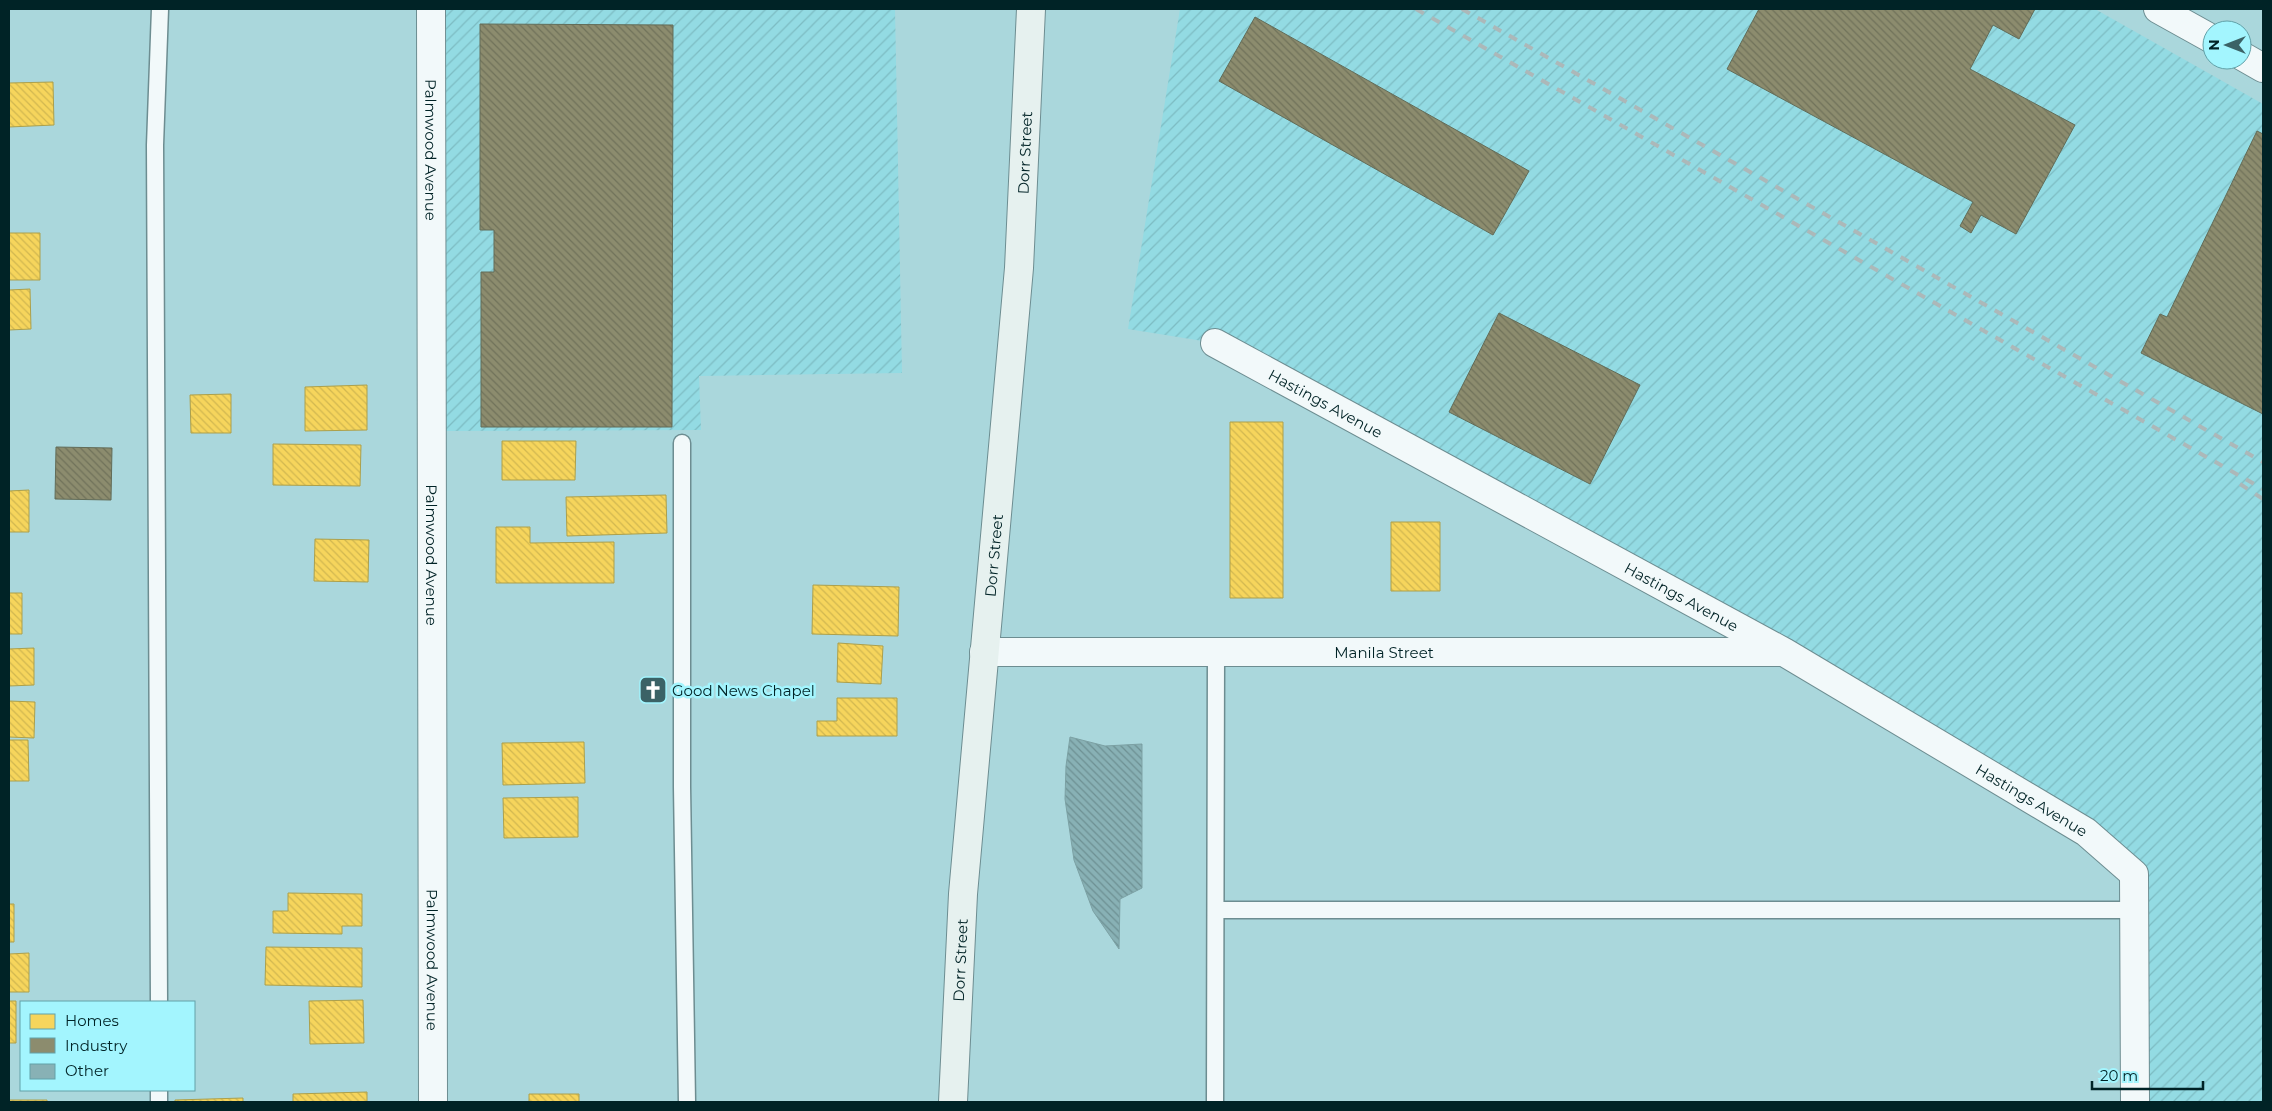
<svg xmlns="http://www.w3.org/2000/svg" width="2272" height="1111" font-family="Montserrat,sans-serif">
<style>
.industrial{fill:url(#industrial-furrows)}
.homes{fill:url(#homes-back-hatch);stroke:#aca04c}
.industry{fill:url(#industry-back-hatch);stroke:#626c58}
.building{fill:url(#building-back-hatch);stroke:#7ca1a4}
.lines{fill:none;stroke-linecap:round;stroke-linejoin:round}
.service-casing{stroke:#6d8d91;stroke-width:19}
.minor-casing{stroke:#6d8d91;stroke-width:30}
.secondary-casing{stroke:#6d8d91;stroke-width:30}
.service{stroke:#f2f9fa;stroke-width:16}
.minor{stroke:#f2f9fa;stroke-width:28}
.secondary{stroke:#e6f1ef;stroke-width:28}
.rail{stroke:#acb8b9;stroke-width:4;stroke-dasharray:9 9;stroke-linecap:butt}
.labels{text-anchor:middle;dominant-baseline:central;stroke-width:5;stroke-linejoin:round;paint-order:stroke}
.street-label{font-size:15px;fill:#002326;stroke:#a3f5fe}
.poi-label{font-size:15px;fill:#002326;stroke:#a3f5fe;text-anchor:start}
</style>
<defs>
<pattern id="industrial-furrows" width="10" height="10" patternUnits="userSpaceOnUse" patternTransform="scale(1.25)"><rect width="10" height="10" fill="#93dbe3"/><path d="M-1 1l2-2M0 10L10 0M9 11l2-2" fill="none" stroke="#7dbcc3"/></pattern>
<pattern id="homes-back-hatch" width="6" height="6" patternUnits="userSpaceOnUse" patternTransform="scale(1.25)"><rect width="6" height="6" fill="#f6d55c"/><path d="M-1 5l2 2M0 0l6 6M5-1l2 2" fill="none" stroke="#d1b750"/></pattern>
<pattern id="industry-back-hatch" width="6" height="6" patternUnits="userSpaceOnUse" patternTransform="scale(1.25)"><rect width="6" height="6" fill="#8c8c6e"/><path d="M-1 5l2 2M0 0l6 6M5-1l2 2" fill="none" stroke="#70725a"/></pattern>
<pattern id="building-back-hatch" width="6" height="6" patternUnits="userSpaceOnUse" patternTransform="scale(1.25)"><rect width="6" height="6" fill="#88b1b5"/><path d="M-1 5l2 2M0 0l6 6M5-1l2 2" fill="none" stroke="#6d9093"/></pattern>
</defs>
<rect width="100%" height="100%" fill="#aad7dc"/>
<!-- industrial -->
<path class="industrial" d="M445,9h450l7,364 -203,3 2,54 -255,1z
M1180,9h915l168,95v998h-128l-1,-228 -48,-42 -871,-489 -87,-14z"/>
<!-- homes -->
<path class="homes" d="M53,82l1,43 -45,2v-44z
M9,233h31v47h-31z
M30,289l1,40 -22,1v-40z
M367,385v45l-62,1v-44z
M231,394v39h-40l-1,-38z
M1230,422h53v176h-53z
M502,441h74l-1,39h-73z
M273,444l88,1 -1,41 -87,-1z
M29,490v42h-20v-41z
M666,495l1,38 -100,3 -1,-39z
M1391,522h49v69h-49z
M496,527h34v16l84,-1v41h-118z
M315,539l54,1 -1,42 -54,-1z
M813,585l86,2 -1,49 -86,-2z
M9,593h13v41h-13z
M838,643l45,3 -2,38 -44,-2z
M34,648v37l-25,1v-37z
M837,698h60v38h-80v-15h20z
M9,701l26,1 -1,36 -25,-1z
M9,740h19l1,41h-20z
M584,742l1,41 -82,2 -1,-42z
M578,797v40l-74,1 -1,-40z
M288,893l74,1v32h-20v8l-69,-1v-22h15z
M9,904h5v38h-5z
M266,947l96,1v39l-97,-2z
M29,953v39h-20v-38z
M363,1000l1,43 -54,1 -1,-43z
M9,1001h7v42h-7z
M367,1092v10h-74v-8z
M529,1094h50v8h-50z
M243,1098v4h-68v-2z
M9,1100h38v2h-38z"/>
<!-- industry -->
<path class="industry" d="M1759,9h276l-16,30 -26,-14 -23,44 105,56 -59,109 -35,-19 -10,18 -11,-7 13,-24 -246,-133z
M1255,17l274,154 -36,64 -274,-154z
M480,24l193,1 -1,402h-191v-155h13v-42h-14z
M2257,131l6,3v280l-122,-61 19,-39 7,3z
M1499,313l141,72 -50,99 -141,-72z
M56,447l56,1 -1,52 -56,-1z"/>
<!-- building -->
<path class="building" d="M1070,737l35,9 37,-2v144l-22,11 -1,50 -26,-38 -19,-51 -9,-61 1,-33z"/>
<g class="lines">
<defs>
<path id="service" d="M682,443v344l5,315
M1216,910h918
M159,1002l-4,-857 5,-136
M159,1102v-12
M1215,1102l1,-450"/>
<g id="minor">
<path id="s1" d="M431,9l2,1093"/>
<path d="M2158,9l54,30"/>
<path d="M2242,56l21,12"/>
<path id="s2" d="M1215,343l569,309 302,180 48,42 1,228"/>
<path id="s3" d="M984,652h796"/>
</g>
<g id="secondary">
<path id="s4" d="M953,1102l10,-208 56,-626 12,-259"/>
</g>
</defs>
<!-- service casing -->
<use href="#service" class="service-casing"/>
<!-- minor casing -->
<use href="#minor" class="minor-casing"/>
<!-- secondary casing -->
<use href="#secondary" class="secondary-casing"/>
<!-- service -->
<use href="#service" class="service"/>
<!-- minor -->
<use href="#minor" class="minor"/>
<!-- secondary -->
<use href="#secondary" class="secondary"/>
<!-- rail -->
<path class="rail" d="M1416,9l847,480
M1462,9l801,453
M2240,484l23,15"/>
</g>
<!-- icons -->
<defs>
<symbol id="church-square" viewBox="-11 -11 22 22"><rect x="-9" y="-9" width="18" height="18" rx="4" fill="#3b6266" stroke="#a3f5fe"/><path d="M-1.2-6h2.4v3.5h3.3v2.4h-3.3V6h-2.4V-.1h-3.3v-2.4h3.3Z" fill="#fff"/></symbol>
</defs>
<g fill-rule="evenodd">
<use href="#church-square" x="637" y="674" width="32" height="32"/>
</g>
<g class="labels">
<!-- street labels -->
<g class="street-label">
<text stroke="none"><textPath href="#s1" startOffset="141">Palmwood Avenue</textPath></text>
<text stroke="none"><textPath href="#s4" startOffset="952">Dorr Street</textPath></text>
<text stroke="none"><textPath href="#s2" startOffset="126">Hastings Avenue</textPath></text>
<text stroke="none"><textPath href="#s4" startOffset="548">Dorr Street</textPath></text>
<text stroke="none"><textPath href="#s1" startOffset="546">Palmwood Avenue</textPath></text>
<text stroke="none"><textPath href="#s2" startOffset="531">Hastings Avenue</textPath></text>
<text stroke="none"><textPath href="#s3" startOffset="400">Manila Street</textPath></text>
<text stroke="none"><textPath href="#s2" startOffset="936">Hastings Avenue</textPath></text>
<text stroke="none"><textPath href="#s4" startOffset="142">Dorr Street</textPath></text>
<text stroke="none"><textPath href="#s1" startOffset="951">Palmwood Avenue</textPath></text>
</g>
<!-- poi labels -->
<g class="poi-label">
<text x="672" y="690">Good News Chapel</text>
</g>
</g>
<!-- border -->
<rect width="2272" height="1111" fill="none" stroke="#002326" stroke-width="20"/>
<!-- legend -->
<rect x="20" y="1001" width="175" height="90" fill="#a3f5fe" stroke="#62a1a8"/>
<rect x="30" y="1014" width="25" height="15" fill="#f6d55c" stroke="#62a1a8"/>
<text x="65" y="1026" font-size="15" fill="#002326">Homes</text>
<rect x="30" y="1038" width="25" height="15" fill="#8c8c6e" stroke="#62a1a8"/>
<text x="65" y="1051" font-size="15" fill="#002326">Industry</text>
<rect x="30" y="1064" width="25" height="15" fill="#88b1b5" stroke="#62a1a8"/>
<text x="65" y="1076" font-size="15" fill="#002326">Other</text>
<!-- north arrow -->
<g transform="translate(2227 45) rotate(270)"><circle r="24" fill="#a3f5fe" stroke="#62a1a8"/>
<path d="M0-4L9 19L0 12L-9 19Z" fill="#3b6266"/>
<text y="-8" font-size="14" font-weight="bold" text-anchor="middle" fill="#002326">N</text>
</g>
<!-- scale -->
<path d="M2092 1081v8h111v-8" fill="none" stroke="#002326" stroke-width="2.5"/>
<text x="2100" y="1081" font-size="15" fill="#002326" stroke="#a3f5fe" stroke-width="4" paint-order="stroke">20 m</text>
</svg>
